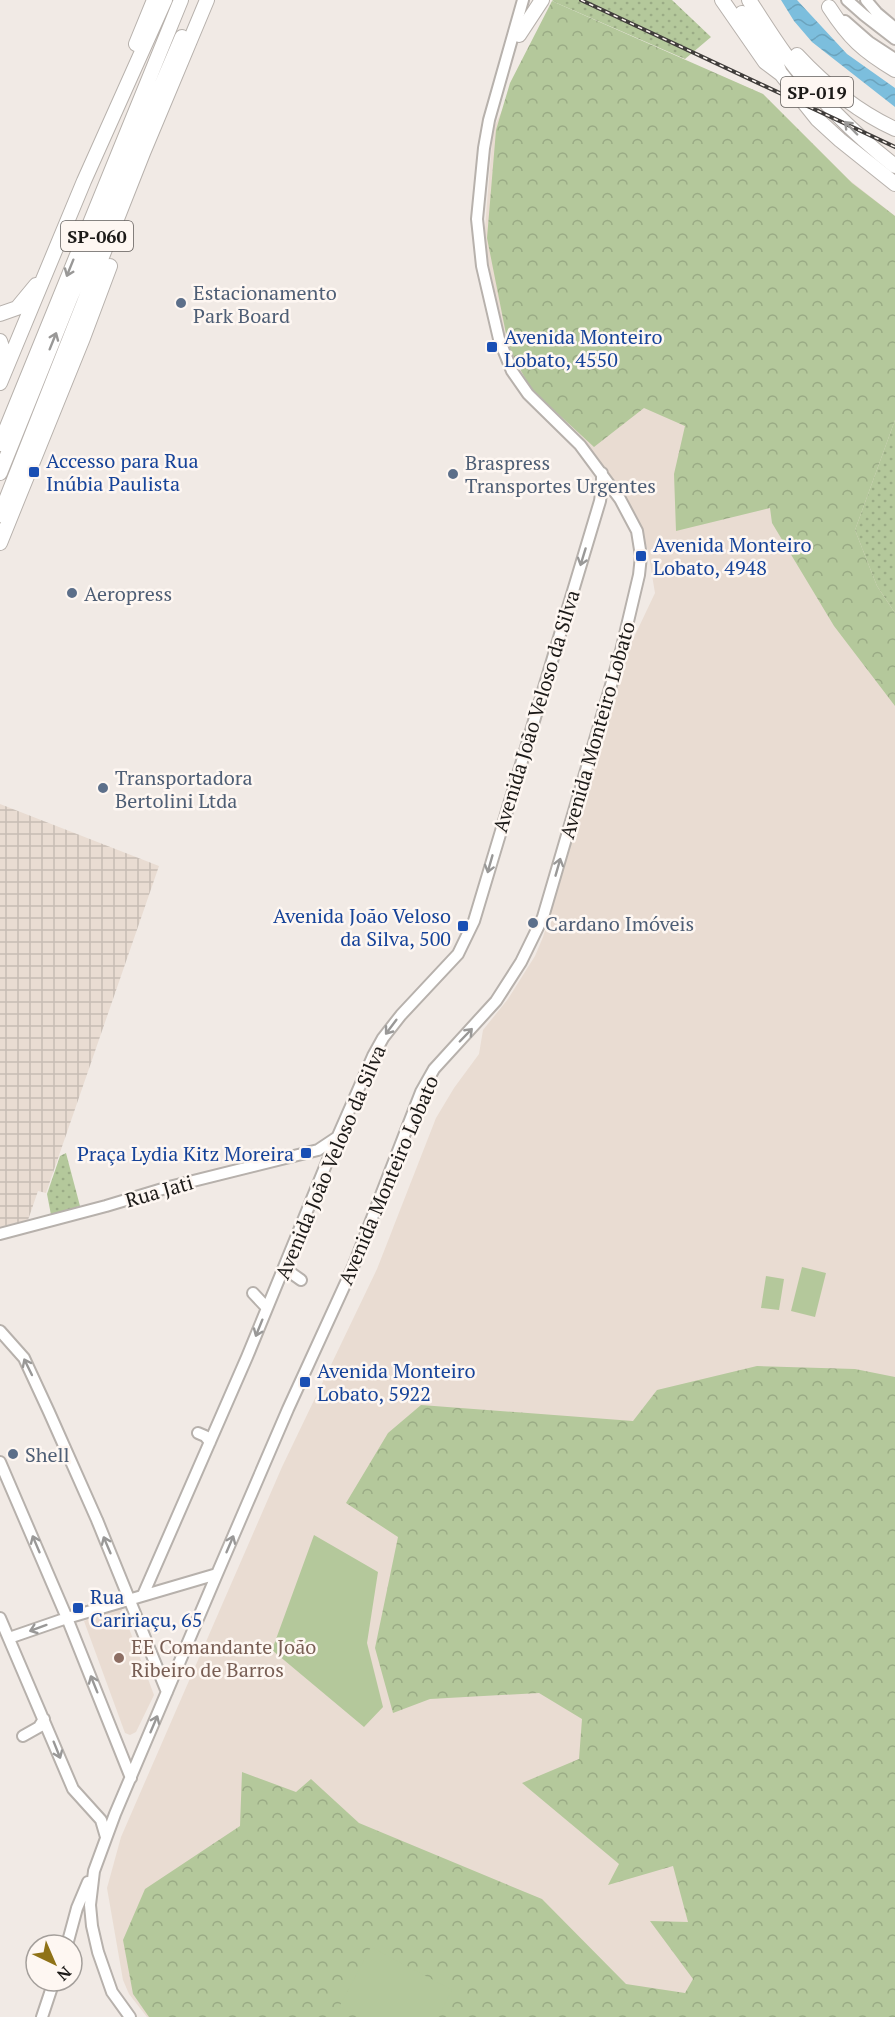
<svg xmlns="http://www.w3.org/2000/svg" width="895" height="2017" font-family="'PT Serif',serif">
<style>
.industrial{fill:url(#industrial-grid)}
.built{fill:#e9dcd2}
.grass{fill:url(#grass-dots)}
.forest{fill:url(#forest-crowns)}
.pitch{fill:#b4c89b}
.water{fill:url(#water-waves)}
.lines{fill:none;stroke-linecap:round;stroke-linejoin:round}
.secondary-casing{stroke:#b7b1ac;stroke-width:14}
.highway-casing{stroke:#b7b1ac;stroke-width:16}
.secondary{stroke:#fff;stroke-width:10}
.highway{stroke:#fff;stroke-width:14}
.rail-casing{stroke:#403d3b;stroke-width:4}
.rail{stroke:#fef7f2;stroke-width:1.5;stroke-dasharray:4.5;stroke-linecap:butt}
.oneway{stroke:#999897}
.service-dot{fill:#5c6f8a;stroke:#fef7f2;stroke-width:2}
.transit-dot{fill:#1a4fb4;stroke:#fef7f2;stroke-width:2}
.education-dot{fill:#8d6e63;stroke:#fef7f2;stroke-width:2}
.labels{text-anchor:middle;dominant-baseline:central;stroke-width:5;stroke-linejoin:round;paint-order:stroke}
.shield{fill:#fef7f2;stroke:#605c59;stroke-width:1.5}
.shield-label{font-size:18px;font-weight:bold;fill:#1c1a18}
.service-label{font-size:20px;fill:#4e5e75;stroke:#fef7f2;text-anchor:start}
.transit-label{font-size:20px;fill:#164399;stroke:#fef7f2;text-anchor:start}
.street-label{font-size:20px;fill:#1c1a18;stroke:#fef7f2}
.education-label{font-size:20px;fill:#785e54;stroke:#fef7f2;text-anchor:start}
</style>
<defs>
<pattern id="industrial-grid" width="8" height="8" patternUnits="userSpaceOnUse" patternTransform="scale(1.5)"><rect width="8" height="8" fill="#e9dcd2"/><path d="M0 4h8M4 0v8" fill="none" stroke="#c7bcb4"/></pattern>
<pattern id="grass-dots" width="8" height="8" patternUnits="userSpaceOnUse" patternTransform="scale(1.5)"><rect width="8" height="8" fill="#b4c89b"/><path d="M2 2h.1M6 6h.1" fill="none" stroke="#9aab85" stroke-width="1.8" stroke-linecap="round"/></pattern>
<pattern id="forest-crowns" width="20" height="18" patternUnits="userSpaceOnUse" patternTransform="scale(1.5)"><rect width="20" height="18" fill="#b4c89b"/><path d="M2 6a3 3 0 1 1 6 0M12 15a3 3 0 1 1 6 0" fill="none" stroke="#9aab85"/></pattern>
<pattern id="water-waves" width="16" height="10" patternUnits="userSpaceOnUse" patternTransform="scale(1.5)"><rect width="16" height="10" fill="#7cbedd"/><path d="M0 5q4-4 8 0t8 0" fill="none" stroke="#6ba3bd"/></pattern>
</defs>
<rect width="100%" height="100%" fill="#f1eae5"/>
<!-- industrial -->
<path class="industrial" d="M0,804l159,62 -113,327 -8,-2 -10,29 -28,7z"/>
<!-- built -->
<path class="built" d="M554,4l209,90 85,85 47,37v1801h-748l-18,-23 -6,-14 -16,-92 14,-51 161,-370 95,-198 59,-151 18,-30 25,-34 4,-24 25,-31 27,-43 8,-19 18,-58 66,-227 28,-59 -7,-42 -7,-21 -10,-19 -38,-57 -19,-23 -39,-32 -28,-45 -23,-114 9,-111z
M121,1607l33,88 -18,37 -6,3 -5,-2 -41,-112z"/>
<!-- grass -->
<path class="grass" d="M553,0h119l39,37 -26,22 -133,-58z
M895,420v193l-18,-27 -22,-56z
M66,1153l14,53 -29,9 -4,-21 13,-38z"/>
<!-- forest -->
<path class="forest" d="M552,1l211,93 89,89 43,33v204l-40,110 22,56 18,27v93l-61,-80 -62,-103 -2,-15 -94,23 -2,-57 11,-48 -41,-18 -50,39 -63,-58 -22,-40 -22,-111 9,-108 14,-47z
M757,1366l98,3 40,8v640h-746l-16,-23 -10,-54 22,-51 95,-63 2,-54 54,20 15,-13 48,44 183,76 84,85 59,9 8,-14 -43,-58 38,1 -15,-56 -65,19 11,-21 -97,-81 57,-24 3,-40 -43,-26 -109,6 -37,14 -18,-65 23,-111 -52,-34 42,-70 33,-28 212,16 24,-31z"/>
<!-- pitch -->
<path class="pitch" d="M802,1267l24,6 -11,44 -24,-6z
M766,1276l18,3 -5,31 -18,-2z
M314,1535l64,37 -11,71 16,64 -19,20 -92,-77z
M371,1947l81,43 -14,27h-79l-20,-10z"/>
<!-- water -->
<path class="water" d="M781,0h16l50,54 48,34v19l-83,-65 -18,-21z"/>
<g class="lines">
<defs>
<path id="secondary" d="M847,0l17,15 31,24
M866,0l11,13 18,15
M845,21l24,21 26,17
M0,1234l106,-28 63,-19 149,-37 18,-12
M284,1268l17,12
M253,1293l14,15
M0,1331l24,27 25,54 48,108 70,172
M198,1433l7,3 5,6
M0,1462l67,156 64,160
M143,1595l104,-238 90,-219 36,-82 10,-18 18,-23 57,-61 16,-33 126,-420 2,-14v-14
M0,1618l73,171 28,31 5,17
M9,1638l58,-20 150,-44
M23,1736l16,-9 5,-8
M67,1945l10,-37 11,-26
M42,2017l12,-36
M130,2017l-18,-25 -14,-40 -6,-26 -2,-21 4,-34 21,-57 102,-240 71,-165 65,-142 68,-175 13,-23 62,-68 25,-39 22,-45 78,-266 18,-76 2,-19 -4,-25 -17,-32 -40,-54 -52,-51 -16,-23 -13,-32 -17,-73 -5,-47 7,-71 5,-28 34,-120"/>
<path id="highway" d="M722,0l43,62 16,12 36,45 23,21 55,44
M749,0c12,18 23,36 36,54 31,42 69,80 110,112
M829,7c20,31 34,44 66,63
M742,13l31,43 7,17
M519,35l23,-35
M136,44l18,-44
M797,55c28,30 61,57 98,74
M0,314l17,-6 19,-23
M0,341l3,9v19
M0,383l84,-202 81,-181
M0,444l181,-444
M0,473l70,-174 112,-262
M0,515l143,-362 64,-153
M0,543l83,-205 27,-72"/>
</defs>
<!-- secondary casing -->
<use href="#secondary" class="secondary-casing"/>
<!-- highway casing -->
<use href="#highway" class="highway-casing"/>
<!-- secondary -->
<use href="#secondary" class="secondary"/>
<!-- highway -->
<use href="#highway" class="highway"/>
<defs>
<path id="rail" d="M581,0l314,147"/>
</defs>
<!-- rail casing -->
<use href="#rail" class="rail-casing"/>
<!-- rail -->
<use href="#rail" class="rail"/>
</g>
<!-- one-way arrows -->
<defs><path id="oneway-shaft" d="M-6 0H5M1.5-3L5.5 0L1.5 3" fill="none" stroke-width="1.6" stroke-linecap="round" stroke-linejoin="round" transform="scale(1.5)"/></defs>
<g class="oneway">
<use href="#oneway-shaft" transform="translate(851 128) rotate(-134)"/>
<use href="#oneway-shaft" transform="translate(70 268) rotate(112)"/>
<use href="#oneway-shaft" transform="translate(53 341) rotate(-68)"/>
<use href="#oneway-shaft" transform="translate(583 557) rotate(107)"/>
<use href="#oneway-shaft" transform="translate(490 864) rotate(106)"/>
<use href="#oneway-shaft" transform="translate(558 867) rotate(-74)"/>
<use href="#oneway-shaft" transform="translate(391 1027) rotate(127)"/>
<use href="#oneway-shaft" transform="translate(466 1035) rotate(-46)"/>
<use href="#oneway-shaft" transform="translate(259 1328) rotate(112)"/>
<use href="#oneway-shaft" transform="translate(28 1367) rotate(-116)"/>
<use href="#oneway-shaft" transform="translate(36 1544) rotate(-113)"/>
<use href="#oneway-shaft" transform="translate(230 1544) rotate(-67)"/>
<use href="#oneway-shaft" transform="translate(107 1545) rotate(-113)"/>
<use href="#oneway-shaft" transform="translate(38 1628) rotate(160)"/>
<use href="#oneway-shaft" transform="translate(94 1684) rotate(-112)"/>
<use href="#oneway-shaft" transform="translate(154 1724) rotate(-67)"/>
<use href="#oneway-shaft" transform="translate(57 1750) rotate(68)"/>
</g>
<!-- markers -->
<g class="service-dot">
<circle cx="181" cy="303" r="6"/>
<circle cx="453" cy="474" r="6"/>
<circle cx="72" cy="593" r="6"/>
<circle cx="103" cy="788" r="6"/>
<circle cx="533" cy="923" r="6"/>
<circle cx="13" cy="1454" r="6"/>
</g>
<g class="transit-dot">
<rect x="486" y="341" width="12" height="12" rx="3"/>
<rect x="28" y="466" width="12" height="12" rx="3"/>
<rect x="635" y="550" width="12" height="12" rx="3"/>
<rect x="457" y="920" width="12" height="12" rx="3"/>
<rect x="300" y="1147" width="12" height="12" rx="3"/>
<rect x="299" y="1376" width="12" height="12" rx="3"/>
<rect x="72" y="1602" width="12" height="12" rx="3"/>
</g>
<circle class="education-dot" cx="119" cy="1658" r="6"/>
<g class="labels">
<!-- shield labels -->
<g class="shield">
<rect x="781" y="77" width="72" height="30" rx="4.5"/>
<rect x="61" y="221" width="72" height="30" rx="4.5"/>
</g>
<g class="shield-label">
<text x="817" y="92">SP-019</text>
<text x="97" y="236">SP-060</text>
</g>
<!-- service labels -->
<g class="service-label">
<text x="193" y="292">Estacionamento<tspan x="193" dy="23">Park Board</tspan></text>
<text x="465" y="462">Braspress<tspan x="465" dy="23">Transportes Urgentes</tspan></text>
<text x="84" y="593">Aeropress</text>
<text x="115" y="777">Transportadora<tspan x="115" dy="23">Bertolini Ltda</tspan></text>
<text x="545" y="923">Cardano Imóveis</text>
<text x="25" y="1454">Shell</text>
</g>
<!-- transit labels -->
<g class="transit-label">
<text x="504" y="336">Avenida Monteiro<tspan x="504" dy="23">Lobato, 4550</tspan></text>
<text x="46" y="460">Accesso para Rua<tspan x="46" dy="23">Inúbia Paulista</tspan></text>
<text x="653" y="544">Avenida Monteiro<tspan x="653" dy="23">Lobato, 4948</tspan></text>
<text x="451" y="915" text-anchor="end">Avenida João Veloso<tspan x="451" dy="23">da Silva, 500</tspan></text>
<text x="294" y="1153" text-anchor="end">Praça Lydia Kitz Moreira</text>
<text x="317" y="1370">Avenida Monteiro<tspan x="317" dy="23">Lobato, 5922</tspan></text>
<text x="90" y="1596">Rua<tspan x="90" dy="23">Caririaçu, 65</tspan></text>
</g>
<!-- street labels -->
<g class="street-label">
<text transform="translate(536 711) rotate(-73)">Avenida João Veloso da Silva</text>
<text transform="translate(597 730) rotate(-74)">Avenida Monteiro Lobato</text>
<text transform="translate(330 1162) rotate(-67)">Avenida João Veloso da Silva</text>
<text transform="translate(388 1180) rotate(-67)">Avenida Monteiro Lobato</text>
<text transform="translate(159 1191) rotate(-16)">Rua Jati</text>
</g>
<!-- education labels -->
<g class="education-label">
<text x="131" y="1646">EE Comandante João<tspan x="131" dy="23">Ribeiro de Barros</tspan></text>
</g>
</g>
<!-- north arrow -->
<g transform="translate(54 1963) rotate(136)"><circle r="28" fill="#fef7f2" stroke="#a49f9b" stroke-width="1.5"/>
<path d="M0-4.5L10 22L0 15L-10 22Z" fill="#8f7217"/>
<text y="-9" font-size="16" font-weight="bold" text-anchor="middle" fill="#1c1a18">N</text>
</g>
</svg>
